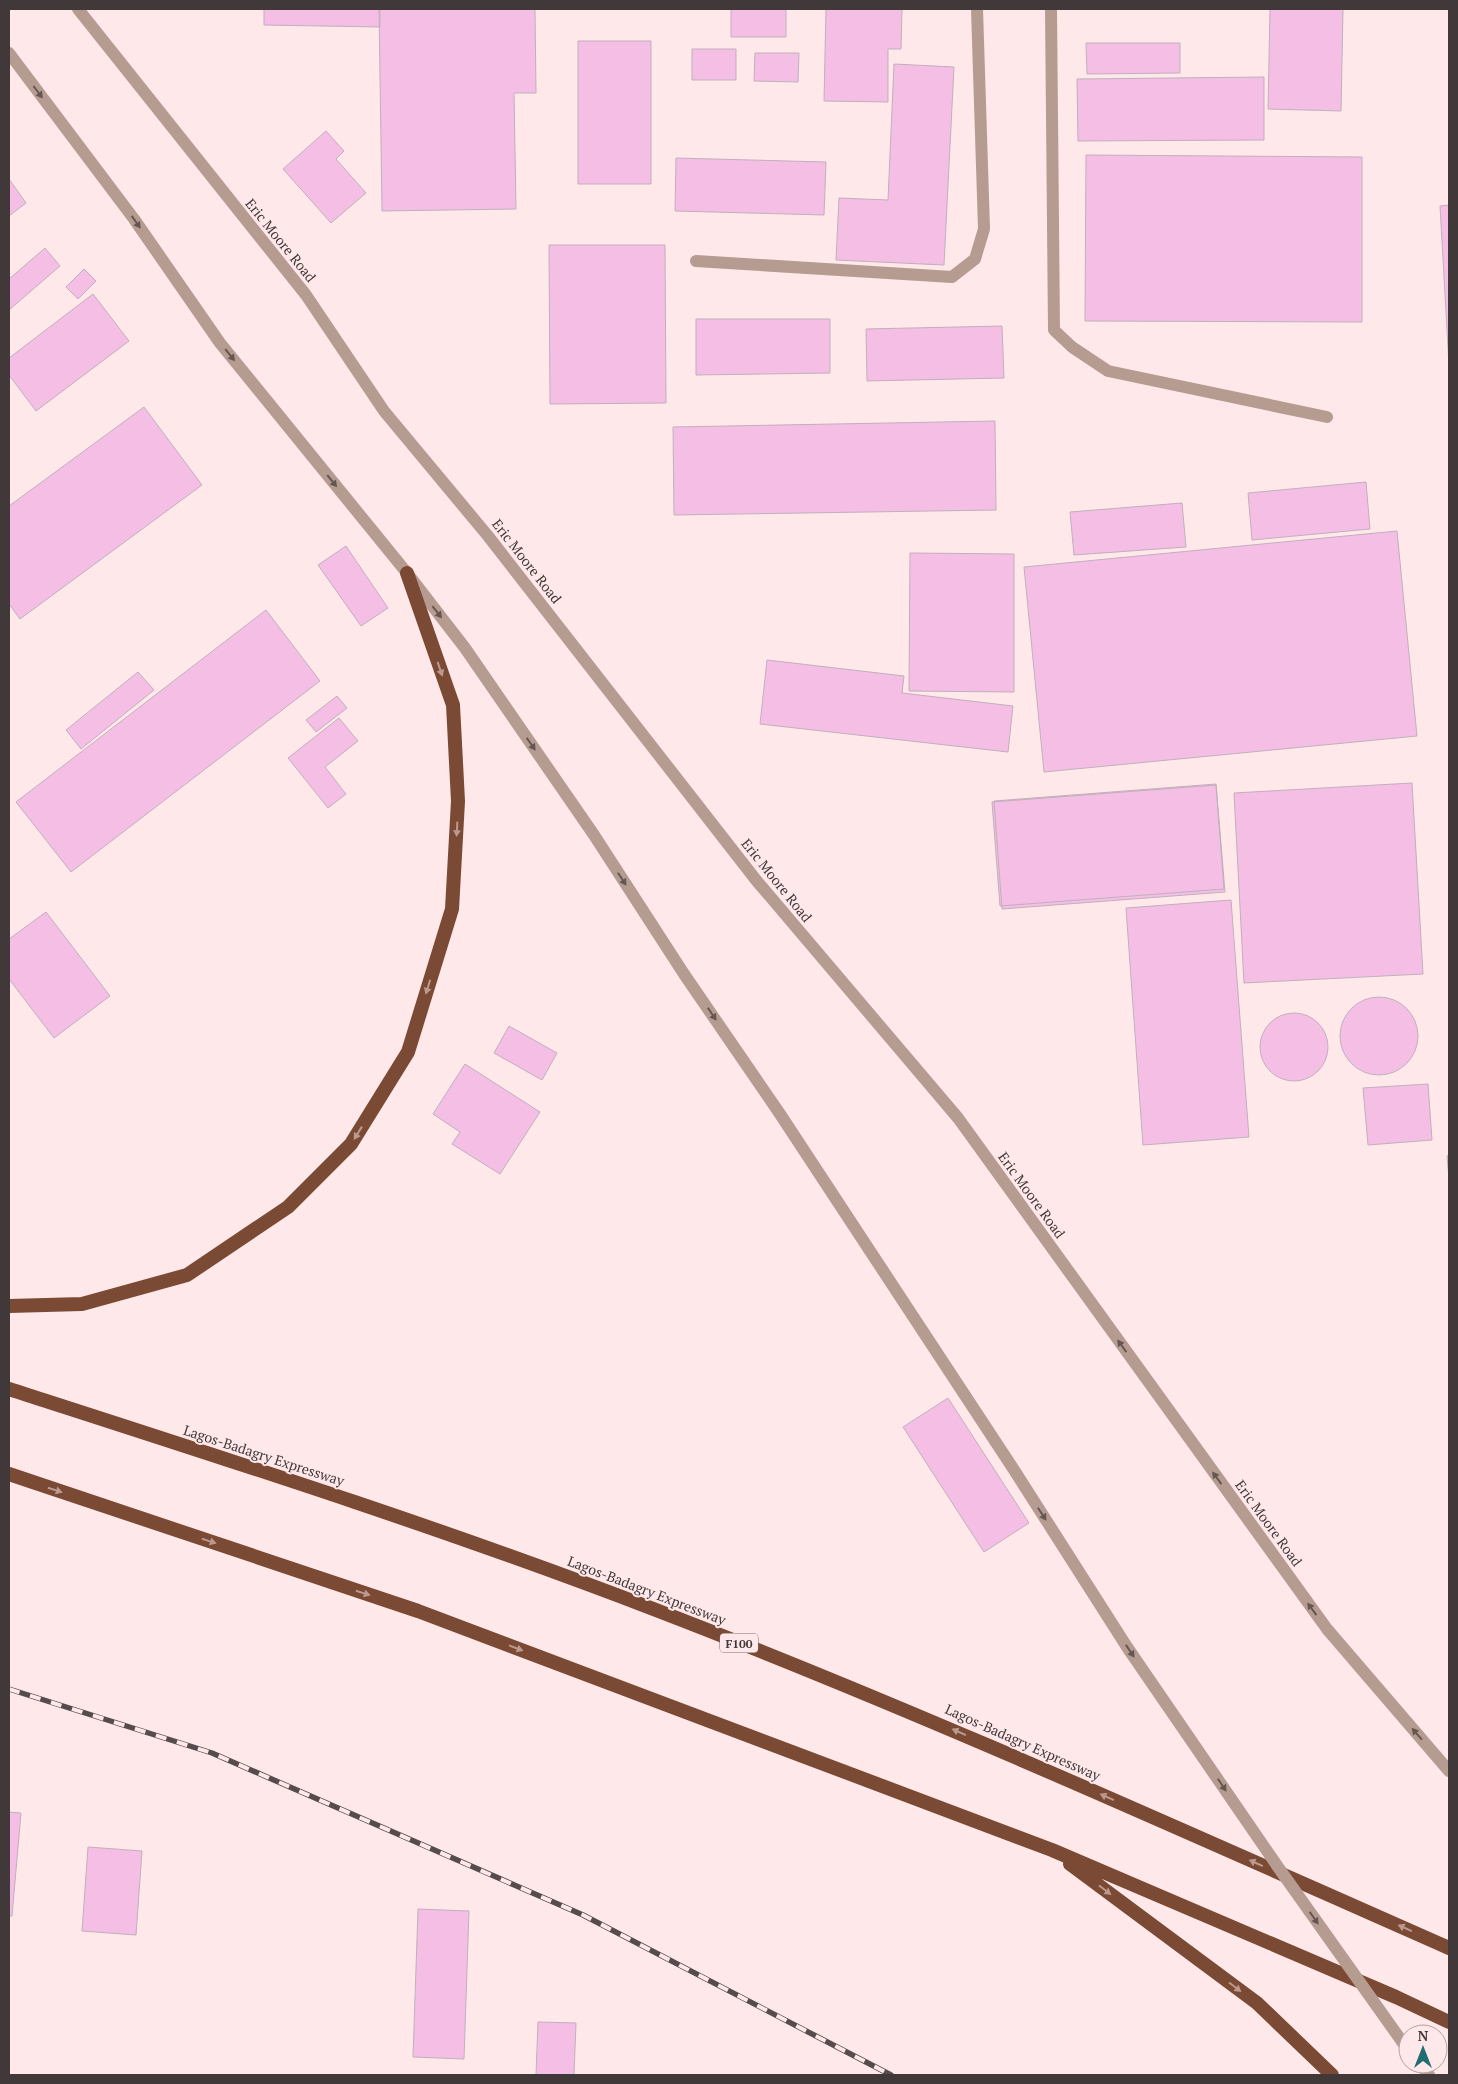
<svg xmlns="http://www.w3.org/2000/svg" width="1458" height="2084" font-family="'PT Serif',serif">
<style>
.building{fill:#f4bee5;stroke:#c1b0bc}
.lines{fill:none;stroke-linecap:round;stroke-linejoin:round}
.service{stroke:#b69b90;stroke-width:12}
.minor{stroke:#b69b90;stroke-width:12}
.tertiary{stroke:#b69b90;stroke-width:12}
.trunk{stroke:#7a4a34;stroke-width:14}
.rail-casing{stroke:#564c4d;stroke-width:5.5}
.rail{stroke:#fee8ea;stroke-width:4;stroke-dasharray:11;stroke-linecap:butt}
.tertiary-bridge{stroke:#b69b90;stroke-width:12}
.oneway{fill:#645653}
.oneway2{fill:#bc998f}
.labels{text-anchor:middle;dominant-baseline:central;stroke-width:4;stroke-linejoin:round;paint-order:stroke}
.shield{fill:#fee8ea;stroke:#7a6d6e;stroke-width:1}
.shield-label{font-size:12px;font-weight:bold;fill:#413839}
.street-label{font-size:14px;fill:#413839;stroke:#fee8ea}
</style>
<rect width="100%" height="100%" fill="#fee8ea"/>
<!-- building -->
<path class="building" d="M264,9h116v18l-116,-2z
M379,9h156l1,84h-22l2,116 -134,2z
M731,9h55v28h-55z
M826,9h76l-1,40h-13v53l-64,-1z
M1270,9h73l-2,102 -73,-2z
M578,41h73v143h-73z
M1086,43h94v30l-93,1z
M692,49h44v31h-44z
M755,53h44l-1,29 -44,-1z
M894,64l60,3 -10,198 -108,-5 3,-62 49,2z
M1264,77v63l-186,1 -1,-62z
M326,131l18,20 -8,8 30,34 -35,30 -48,-54z
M1086,155l276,2v165l-277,-1z
M676,158l150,4 -2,53 -149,-4z
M9,179l17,24 -17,13z
M1449,205v160l-9,-159z
M549,245h116l1,158 -116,1z
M45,248l15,18 -51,44v-31z
M84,269l12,12 -18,18 -12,-12z
M93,294l36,47 -93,70 -27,-36v-17z
M696,319h134v54l-134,2z
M1002,326l2,52 -137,3 -1,-52z
M144,407l58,78 -182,134 -11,-15v-98z
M995,421l1,89 -322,5 -1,-88z
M1366,482l4,47 -118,11 -4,-47z
M1182,503l4,44 -112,8 -4,-43z
M1397,531l20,205 -373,36 -20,-205z
M346,546l42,62 -27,18 -43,-61z
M910,553l104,1v138l-105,-1z
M266,610l54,71 -249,191 -55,-70z
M767,660l137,16 -2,17 111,13 -5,46 -248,-28z
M138,672l16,18 -73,59 -15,-19z
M337,696l10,12 -31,24 -10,-12z
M339,718l19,23 -33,26 21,27 -18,14 -40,-50z
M1412,783l11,191 -179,9 -10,-190z
M1216,784l9,108 -223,17 -8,-108z
M1216,785l8,104 -224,17 -8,-104z
M1231,900l18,237 -106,8 -17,-237z
M46,912l64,84 -56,42 -45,-59v-40z
M1340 1036a39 39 0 1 1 78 0a39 39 0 1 1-78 0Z
M1260 1047a34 34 0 1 1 68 0a34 34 0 1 1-68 0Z
M509,1026l48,27 -15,27 -48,-27z
M465,1064l75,48 -40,62 -48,-30 8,-12 -27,-18z
M1428,1084l4,56 -64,5 -5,-57z
M1449,1155v24l-2,-23z
M948,1398l81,125 -45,29 -81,-125z
M9,1812l12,1 -9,103h-3z
M88,1847l54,4 -6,84 -54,-4z
M418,1909l51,2 -5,148 -51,-2z
M538,2022l38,1 -2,52h-38z"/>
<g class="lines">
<!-- service -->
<path class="service" d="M1051,9l3,321 18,17 36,24 219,46"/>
<!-- minor -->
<path class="minor" d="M696,261l256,16 23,-18 9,-30 -7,-220"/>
<!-- tertiary -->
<path class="tertiary" d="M78,9l228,286 78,116 104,125 268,344 202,238 369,511 122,142
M9,53l125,166 86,124 187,230 58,75 129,187 90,139 96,140 236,359
M1420,2064l9,11"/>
<!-- trunk -->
<path class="trunk" d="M9,1306l73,-2 105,-29 101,-68 63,-63 57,-92 44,-143 6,-108 -5,-96 -46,-132
M9,1389c217,70 434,139 647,221 268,103 530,222 793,338
M9,1474l409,137 634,239 344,147 53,25
M1070,1864l187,139 75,72"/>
<defs>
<path id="rail" d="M9,1689l203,64 371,162 308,160"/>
</defs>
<!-- rail casing -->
<use href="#rail" class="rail-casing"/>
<!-- rail -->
<use href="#rail" class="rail"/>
<!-- tertiary-bridge -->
<path class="tertiary-bridge" d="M1016,1473l111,174 151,220 130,183"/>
</g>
<!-- one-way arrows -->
<defs><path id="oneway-solid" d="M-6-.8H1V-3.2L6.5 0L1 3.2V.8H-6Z" transform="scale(1.25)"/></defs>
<g class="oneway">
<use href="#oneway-solid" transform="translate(38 92) rotate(53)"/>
<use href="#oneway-solid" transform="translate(136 222) rotate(55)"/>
<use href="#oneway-solid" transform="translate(230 355) rotate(51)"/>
<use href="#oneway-solid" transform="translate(332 481) rotate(51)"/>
<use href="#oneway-solid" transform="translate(437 612) rotate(52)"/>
<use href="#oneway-solid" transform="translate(531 744) rotate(55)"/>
<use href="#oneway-solid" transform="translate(622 879) rotate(57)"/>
<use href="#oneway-solid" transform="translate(712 1014) rotate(56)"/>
<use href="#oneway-solid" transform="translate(1122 1346) rotate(-126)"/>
<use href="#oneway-solid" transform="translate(1217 1478) rotate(-126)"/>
<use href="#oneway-solid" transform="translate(1042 1514) rotate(57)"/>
<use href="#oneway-solid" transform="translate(1312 1609) rotate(-126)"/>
<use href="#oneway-solid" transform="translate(1130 1651) rotate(56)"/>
<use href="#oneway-solid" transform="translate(1417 1734) rotate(-131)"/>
<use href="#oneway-solid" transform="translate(1222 1785) rotate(56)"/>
<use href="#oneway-solid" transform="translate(1314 1918) rotate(55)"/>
</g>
<g class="oneway2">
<use href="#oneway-solid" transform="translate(440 669) rotate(71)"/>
<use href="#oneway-solid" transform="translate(457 829) rotate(93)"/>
<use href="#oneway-solid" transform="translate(428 987) rotate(107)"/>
<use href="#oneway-solid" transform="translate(358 1133) rotate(122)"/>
<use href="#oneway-solid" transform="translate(55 1490) rotate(18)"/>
<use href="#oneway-solid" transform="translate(209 1541) rotate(18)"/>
<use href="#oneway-solid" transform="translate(363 1593) rotate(18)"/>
<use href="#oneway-solid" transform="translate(516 1648) rotate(21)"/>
<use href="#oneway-solid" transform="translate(959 1732) rotate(-156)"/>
<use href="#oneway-solid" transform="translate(1107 1797) rotate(-156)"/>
<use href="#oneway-solid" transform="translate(1256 1863) rotate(-156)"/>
<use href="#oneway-solid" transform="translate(1105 1890) rotate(37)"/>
<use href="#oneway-solid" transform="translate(1405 1928) rotate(-156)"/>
<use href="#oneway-solid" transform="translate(1235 1987) rotate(37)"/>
</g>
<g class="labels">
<!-- shield labels -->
<rect class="shield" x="720" y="1633.5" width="38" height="19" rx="4"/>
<g class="shield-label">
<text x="739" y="1643">F100</text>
</g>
<!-- street labels -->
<g class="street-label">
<text transform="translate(281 240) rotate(51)">Eric Moore Road</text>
<text transform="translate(527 561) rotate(52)">Eric Moore Road</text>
<text transform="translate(777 880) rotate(51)">Eric Moore Road</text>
<text transform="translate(1032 1195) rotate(54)">Eric Moore Road</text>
<text transform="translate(264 1455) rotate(18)">Lagos-Badagry Expressway</text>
<text transform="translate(1269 1523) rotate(54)">Eric Moore Road</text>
<text transform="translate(647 1590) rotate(21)">Lagos-Badagry Expressway</text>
<text transform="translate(1023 1742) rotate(24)">Lagos-Badagry Expressway</text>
</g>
</g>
<!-- border -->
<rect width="1458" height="2084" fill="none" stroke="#413839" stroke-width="20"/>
<!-- north arrow -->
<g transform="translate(1423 2049)"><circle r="24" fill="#fee8ea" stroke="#b2a2a3"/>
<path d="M0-4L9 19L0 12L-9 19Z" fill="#226d71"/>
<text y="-8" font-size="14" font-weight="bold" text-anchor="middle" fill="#413839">N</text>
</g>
</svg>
